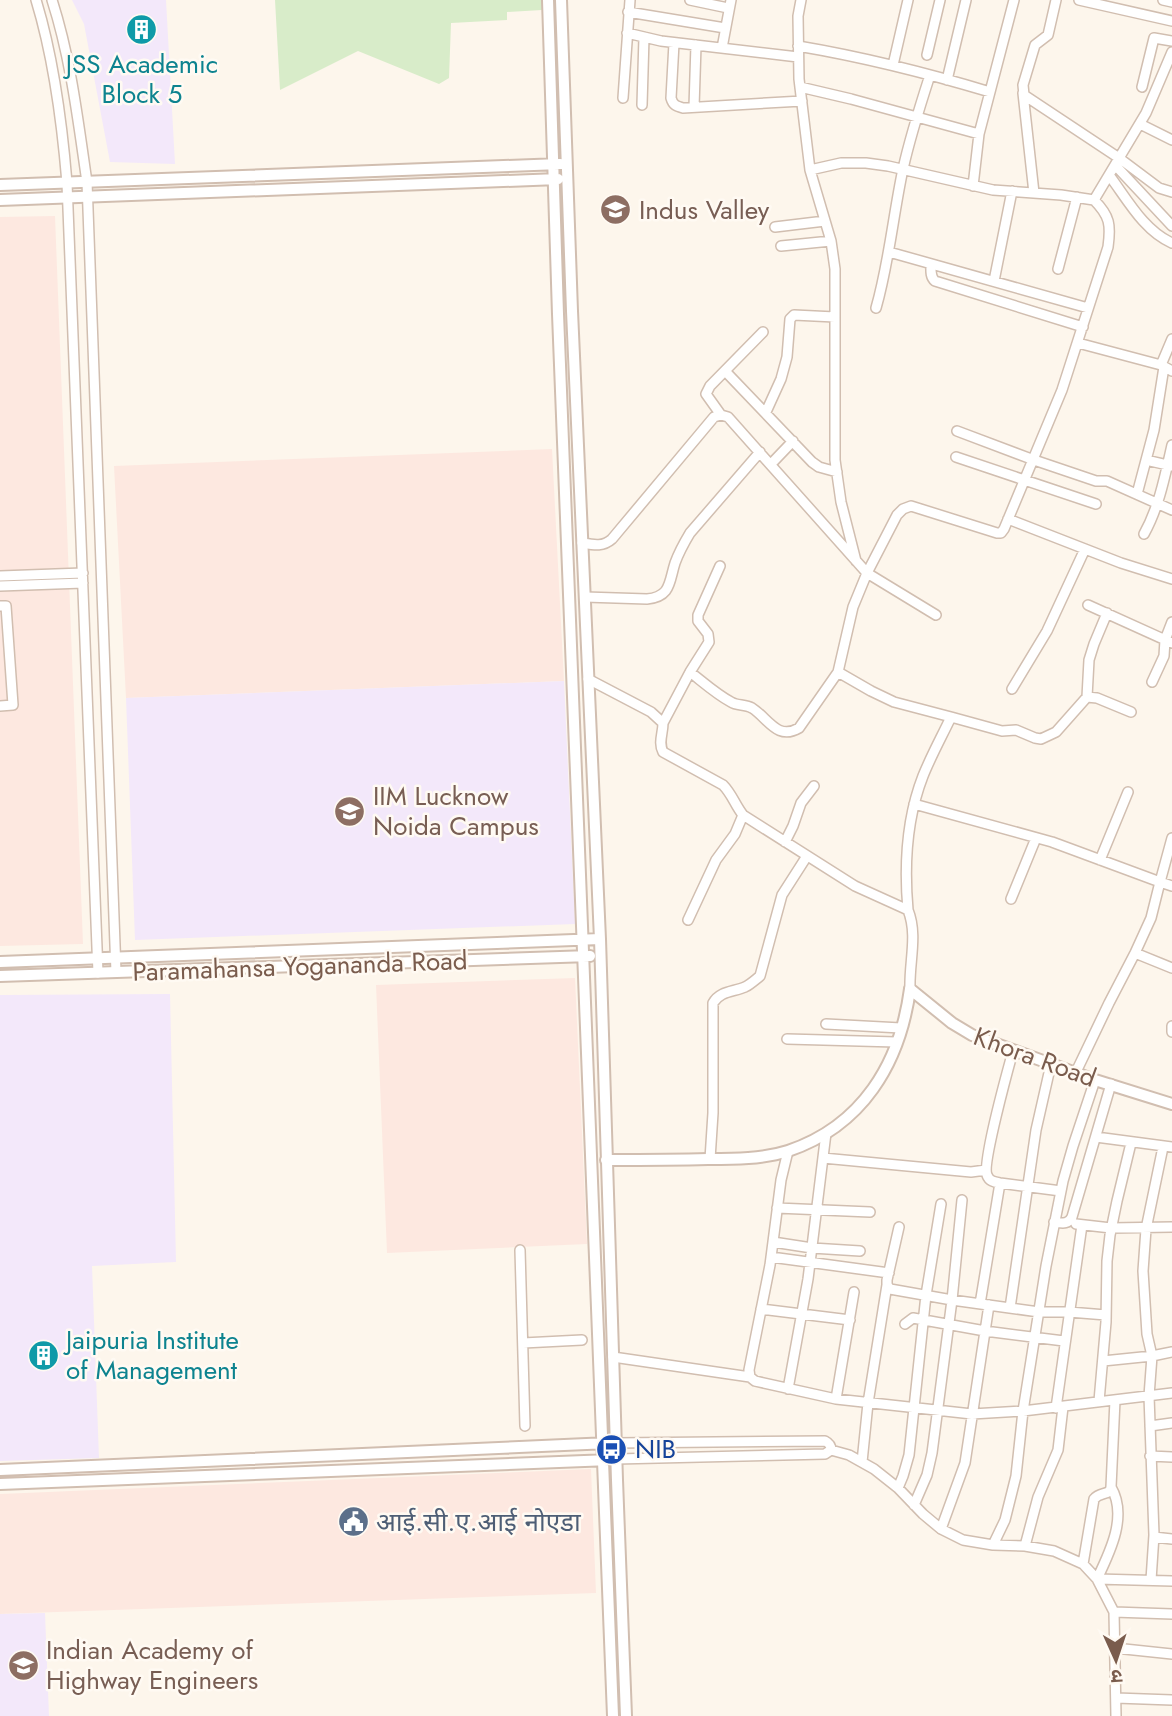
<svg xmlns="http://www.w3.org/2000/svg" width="1172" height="1716" font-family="Jost,'Noto Sans Devanagari',sans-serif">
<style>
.commercial{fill:#fde8e0}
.education{fill:#f3e8fa}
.green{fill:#d8ecc9}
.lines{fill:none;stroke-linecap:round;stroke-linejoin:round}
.minor-casing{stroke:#d1beb0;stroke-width:12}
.tertiary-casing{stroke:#d1beb0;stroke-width:14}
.minor{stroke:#fff;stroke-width:9}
.tertiary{stroke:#fff;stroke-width:10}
.labels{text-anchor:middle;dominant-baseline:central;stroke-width:5;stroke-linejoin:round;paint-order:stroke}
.culture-label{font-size:26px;fill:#0d838f;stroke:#fffaf3}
.education-label{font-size:26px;fill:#785e54;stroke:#fffaf3;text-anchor:start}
.street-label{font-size:26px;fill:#7a5c4d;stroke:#fffaf3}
.transit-label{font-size:26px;fill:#164399;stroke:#fffaf3;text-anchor:start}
.service-label{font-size:26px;fill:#4e5e75;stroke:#fffaf3;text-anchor:start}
</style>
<rect width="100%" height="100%" fill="#fdf6ec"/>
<!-- commercial -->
<path class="commercial" d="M55,216l28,728 -83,2v-729z
M552,449l12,232 -438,17 -12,-232z
M575,978l12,266 -200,9 -11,-268z
M591,1469l5,124 -596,21v-120z"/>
<!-- education -->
<path class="education" d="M72,0h94l9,164 -65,-2 -26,-138z
M564,681l11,243 -440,16 -9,-242z
M170,994l6,268 -84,4 7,192 -99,3v-466z
M45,1613l4,103h-49v-102z"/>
<!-- green -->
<path class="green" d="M275,0h267v10l-35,2v8l-56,3 -2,55 -10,6 -81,-33 -78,39z"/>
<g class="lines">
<defs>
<path id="minor" d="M36,0c18,59 26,122 31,183l31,790
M52,0c19,59 26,121 35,182l29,790
M690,0l38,8
M801,0l-3,16 1,63 11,91 21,71 4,28v191l6,42 15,59
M1056,0l-8,35 -13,10 -12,40 1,10 95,63 40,30 13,4
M1079,0l93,21
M1163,0l9,2
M628,12l97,16
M627,33l34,8 137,16
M674,43l-3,55c2,7 5,8 12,10l119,-7
M798,46c65,11 129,27 192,46
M722,48l9,-48
M927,55l13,-55
M893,65l15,-65
M947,80l19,-80
M800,87l51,12 128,35
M1142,87l12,-49 18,3
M1023,93l11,100
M623,98l7,-98
M642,105l2,-68
M694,107l2,-62
M1140,124l32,16
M1115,165l57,61
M810,170l31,-7h25l22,3 105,24 68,5 33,5
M1109,175c18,24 35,56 63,68
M973,186l6,-52 35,-134
M775,227l50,-6
M781,246l50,-5
M889,252l199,56
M931,264c0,6 -1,13 4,17l148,46
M1058,269l19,-72
M994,281l18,-90
M876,308c13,-45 17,-92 27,-139 7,-32 17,-63 27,-94
M763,332l-53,54 -4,8 15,21 7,2 139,156 69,42
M1078,343l83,22 11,6
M1161,365l11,-26
M725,371l87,91 7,5 18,5
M766,412l15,-33 6,-22 3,-38 4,-4 41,2
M957,431l77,29 62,21h11l65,29
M956,457l140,47
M1146,460l26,6
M771,464l22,-23
M1137,494l17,-64 10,-63
M1008,519l113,44 51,16
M1144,534c15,-27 21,-58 28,-89
M582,543c12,2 21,4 30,-4l102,-122 7,-2
M0,576l83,-3
M0,586l83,-3
M585,597l62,2c24,-2 22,-17 28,-36 4,-11 9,-20 15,-30l70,-81
M1088,605l84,38
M0,606h6l7,99 -13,1
M690,672c13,10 26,22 41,30 6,4 14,2 21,6 16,10 25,33 47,20l39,-56 15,-65 14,-34 30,-58 6,-6 8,-3 86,27h4l3,-4 58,-139 46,-143c3,-22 2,-31 -14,-47l52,-87 26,-61
M838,672l33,19 23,11 57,15c-9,19 -20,39 -28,59 -16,41 -19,89 -15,134
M588,679l63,33 12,11c0,11 -5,19 0,29l60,33c9,9 12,20 20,30l112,71 53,24c10,25 1,52 2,79
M1152,682l12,-26 1,-16 7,-18
M1012,689l35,-58 38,-82
M1087,697l2,-37 5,-16 13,-31
M951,717l51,14 14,-1 19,8 6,1 15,-7 31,-35 10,1 34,14
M663,723l27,-51 19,-30 -1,-8 -10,-13v-6l22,-49
M914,804l138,38 108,40 -9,36 -16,35 -26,50 -33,69
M1172,838l-12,44 12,4
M785,842l8,-16 8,-23 13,-17
M1100,860l28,-68
M1011,899l25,-61
M688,920l28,-60 19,-26 8,-19
M1135,953l37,15
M826,1024l75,4
M1172,1026v6
M787,1039l109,3
M1013,1051c-5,18 -31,113 -26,124 2,6 7,7 13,8l61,8
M1096,1137l76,10
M823,1158l148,14 15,-2
M710,1159l3,-46v-110c7,-12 20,-11 32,-16 6,-3 10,-7 15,-11l22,-81 25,-39
M777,1208l93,4
M1054,1222c8,1 14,3 18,-5l39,-133
M1076,1224l35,4 61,-1
M899,1227l-12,53v5l3,4 62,11 87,12h30l37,3
M773,1242l39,6 48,3
M520,1250l5,176
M771,1257l118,16
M980,1304l20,-121
M1010,1308l26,-178 15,-66
M761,1309l89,11
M905,1324l8,-6 72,13 79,10
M523,1343l59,-3
M613,1357l137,20 5,4 81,18 136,15 51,-3 149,-18
M1103,1361l49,-5 20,-4
M750,1377l-1,-7 21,-105 11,-85 7,-29
M788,1389l20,-110 18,-146
M836,1399l18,-107
M1099,1401l7,-79 1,-61 3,-26 7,-34 14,-58
M1056,1408l26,-183
M1150,1426l22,-3
M616,1443l209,-2c4,2 6,4 6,9l-6,4 -209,5
M831,1450l18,5 25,14 24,19 25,26 18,15 22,11 30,5 32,1 29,5 29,13 14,15 17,33 2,104
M1150,1456l22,1
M862,1462l6,-59 19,-118
M1111,1487c17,29 -1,65 -14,92l75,2
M898,1488l5,-12 6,-21 17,-160 15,-91
M914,1505l13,-30 5,-22 20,-153 10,-100
M941,1529l24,-66 24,-158
M1154,1537l18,2
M993,1545l12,-25 11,-44 7,-65 23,-145 17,-85 10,-35 22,-66
M1025,1546l13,-49 20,-47 5,-43
M1083,1564l11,-65c5,-6 10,-4 16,-8l1,-4 4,-87
M1151,1580l3,-45 -5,-139 3,-40 -5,-22 -4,-63 3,-42 17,-82
M1114,1612l58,2
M1115,1648l57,6
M1116,1698l56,2"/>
<path id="tertiary" d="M548,0l10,314 55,1402
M561,0l11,311 28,628 17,541 9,236
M0,185l560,-21
M0,200l558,-21
M0,962l600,-23
M0,976l590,-20
M910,989l42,34 20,12 123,45 77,24
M606,1160c34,0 68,0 102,-1 26,0 55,0 80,-8 74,-25 112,-87 122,-162
M0,1470l609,-27
M0,1484l610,-24"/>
</defs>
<!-- minor casing -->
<use href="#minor" class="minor-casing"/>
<!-- tertiary casing -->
<use href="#tertiary" class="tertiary-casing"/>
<!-- minor -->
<use href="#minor" class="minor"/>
<!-- tertiary -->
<use href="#tertiary" class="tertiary"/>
</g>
<!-- icons -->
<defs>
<symbol id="building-disc" viewBox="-11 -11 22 22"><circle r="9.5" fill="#0f9aa8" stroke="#fffaf3"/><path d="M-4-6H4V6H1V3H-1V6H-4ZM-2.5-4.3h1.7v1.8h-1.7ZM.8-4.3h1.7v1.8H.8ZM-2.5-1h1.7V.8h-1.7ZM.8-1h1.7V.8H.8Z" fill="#fff"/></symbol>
<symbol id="school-disc" viewBox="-11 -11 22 22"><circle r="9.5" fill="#8d6e63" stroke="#fffaf3"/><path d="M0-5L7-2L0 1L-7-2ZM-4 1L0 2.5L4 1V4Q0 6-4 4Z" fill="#fff"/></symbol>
<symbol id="university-disc" viewBox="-11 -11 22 22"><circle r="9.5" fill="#8d6e63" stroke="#fffaf3"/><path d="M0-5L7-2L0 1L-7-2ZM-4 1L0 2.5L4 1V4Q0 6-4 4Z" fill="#fff"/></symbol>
<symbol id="bus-disc" viewBox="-11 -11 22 22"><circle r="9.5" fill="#1a4fb4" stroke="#fffaf3"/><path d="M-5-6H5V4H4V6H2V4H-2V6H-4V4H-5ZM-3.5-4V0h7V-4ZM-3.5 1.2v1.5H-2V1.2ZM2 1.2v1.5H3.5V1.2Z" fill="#fff"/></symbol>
<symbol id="civic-disc" viewBox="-11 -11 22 22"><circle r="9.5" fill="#5c6f8a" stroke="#fffaf3"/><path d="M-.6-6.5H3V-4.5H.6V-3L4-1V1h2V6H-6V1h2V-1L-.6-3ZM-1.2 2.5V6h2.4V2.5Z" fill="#fff"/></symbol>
</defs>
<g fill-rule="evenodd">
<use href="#building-disc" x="124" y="12" width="35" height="35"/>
<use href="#school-disc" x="598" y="192" width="35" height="35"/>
<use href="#university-disc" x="332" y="794" width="35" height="35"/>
<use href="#building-disc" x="26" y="1338" width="35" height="35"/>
<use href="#bus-disc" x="594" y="1432" width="35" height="35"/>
<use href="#civic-disc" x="336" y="1504" width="35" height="35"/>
<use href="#university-disc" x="6" y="1648" width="35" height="35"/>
</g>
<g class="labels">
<!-- culture labels -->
<g class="culture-label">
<text x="142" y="64">JSS Academic<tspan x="142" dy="30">Block 5</tspan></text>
<text x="66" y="1340" text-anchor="start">Jaipuria Institute<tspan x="66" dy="30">of Management</tspan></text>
</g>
<!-- education labels -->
<g class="education-label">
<text x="639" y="210">Indus Valley</text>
<text x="373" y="796">IIM Lucknow<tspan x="373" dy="30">Noida Campus</tspan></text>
<text x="46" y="1650">Indian Academy of<tspan x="46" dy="30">Highway Engineers</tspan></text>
</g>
<!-- street labels -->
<g class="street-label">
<text transform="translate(300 966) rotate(-2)">Paramahansa Yogananda Road</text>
<text transform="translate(1035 1057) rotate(20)">Khora Road</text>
</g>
<!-- transit labels -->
<g class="transit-label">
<text x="635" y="1449">NIB</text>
</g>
<!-- service labels -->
<g class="service-label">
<text x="376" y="1522">आई.सी.ए.आई नोएडा</text>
</g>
</g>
<!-- north arrow -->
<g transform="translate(1116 1660) rotate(177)" stroke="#fffaf3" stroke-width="5" paint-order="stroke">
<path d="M0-5L12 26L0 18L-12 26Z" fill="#7a5c4d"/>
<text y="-10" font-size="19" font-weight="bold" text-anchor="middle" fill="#7a5c4d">उ</text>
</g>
</svg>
